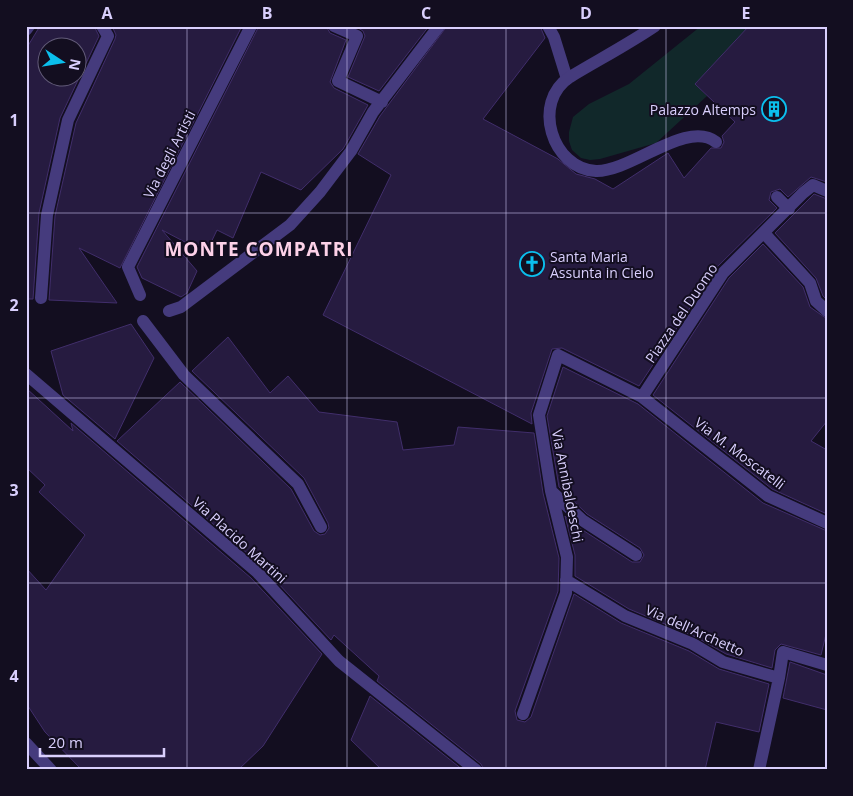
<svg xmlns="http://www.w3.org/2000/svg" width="853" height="796" font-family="'Open Sans',sans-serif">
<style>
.green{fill:#11282a}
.building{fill:#261b40;stroke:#412e6b;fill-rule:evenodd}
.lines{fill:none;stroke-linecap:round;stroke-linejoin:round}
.service{stroke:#453b7d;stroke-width:12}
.minor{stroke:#453b7d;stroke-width:12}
.grid{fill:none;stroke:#d9cffd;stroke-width:1;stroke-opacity:0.55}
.labels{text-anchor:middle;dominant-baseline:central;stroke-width:4;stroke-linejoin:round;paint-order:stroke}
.poi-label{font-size:14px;fill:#d9cffd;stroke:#130e20;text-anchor:end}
.street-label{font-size:14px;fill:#d9cffd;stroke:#130e20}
.district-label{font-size:19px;font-weight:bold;letter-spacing:1px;fill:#fdd1e8;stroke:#130e20}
.neatline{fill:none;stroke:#d9cffd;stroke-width:2}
.grid-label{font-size:16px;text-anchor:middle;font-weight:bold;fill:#d9cffd}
</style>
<rect width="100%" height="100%" fill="#130e20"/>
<!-- green -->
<path class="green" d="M701,26h48l-54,58 12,12 -51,47 -56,16 -10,1 -9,-2 -9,-8 -3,-9v-9l4,-15 16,-13 40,-20z"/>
<!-- building -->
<path class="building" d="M40,26h54l5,10 -39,82 -21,95 -6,86h-7v-250zM48,48h30v30h-30z
M112,26h130l-122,242 -41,-20 38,55 -68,-3 6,-84 21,-93 39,-84 1,-4z
M259,26h67l4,7 16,7 -16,42 4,6 34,17 -25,44 -42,41 -40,-18 -28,66 -16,-8 -11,23 -44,-23 35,41 -10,22 -6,4 -39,-19 -5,-11z
M355,26h74l-50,65 -31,-14 17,-41 -2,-5z
M447,26h93l5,12 -62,81 75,40 18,15 19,5 18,10 55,-36 16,25 27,-30h10l3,-6 -2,-6 13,-14 -40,-38 54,-58h78v156l-16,-5 -23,20 -8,-8 -9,3 -2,8 8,8 -61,60 -77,118 -77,-38 -10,1 -21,64 1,11 -209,-109 68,-140 -33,-21 22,-38z
M814,194l13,5v101l-4,-4 -7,-18 -41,-45z
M763,244l40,43 7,20 17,12v102l-16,20 16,9v64l-55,-25 -119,-94 76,-117z
M131,324l23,34 -39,81 -52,-44 -12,-44z
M228,337l42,56 18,-17 31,36 78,10 6,28 51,-5 4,-18 76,6 9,60 16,65 -1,33 -43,120 2,9 8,2 6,-5 43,-123 47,29 68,28 30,18 50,15 -10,48 -43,-10 -11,48h-221l-3,-6 -104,-83 2,-5 -45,-41 -3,5 -69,-74 -145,-125 63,-59 111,107 23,42 6,4 5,-1 4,-6 -1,-5 -24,-45 -112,-107z
M563,367l75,37 125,99 64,28v99l-6,25 -40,-11 -6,6 -3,18 -46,-14 -30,-17 -67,-28 -54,-33v-21l-10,-39 13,11 54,35h8l4,-7 -4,-7 -53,-34 -28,-27 -12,-71z
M26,388l47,43 -2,-8 180,155 71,76 -59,92 -25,24h-156l-37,-38 -19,-29v-135l20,22 39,-55 -46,-43 6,-7 -19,-18z
M790,662l37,13v35l-44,-12z
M370,696l93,74h-81l-31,-30z"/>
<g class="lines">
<!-- service -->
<path class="service" d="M334,26l23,10 -19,45 44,21
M548,26l6,11 13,42
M26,30l3,-4
M777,197l12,12
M764,233l46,50 6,18 11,10
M140,295l-12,-28 123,-241
M41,298l6,-83 21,-95 40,-84 -6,-10
M169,311l12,-4 109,-82 30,-33 31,-41 22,-39 66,-86
M143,321l41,54 114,109 23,43
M642,397l81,-124 80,-80 10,-8 14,6
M551,491l31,29 54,35
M566,580l59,36 68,28 30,18 56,16 4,-26 44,13
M523,714l43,-121 1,-36 -16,-66 -12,-76 19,-60 84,42 126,99 59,27
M759,770l20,-92"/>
<!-- minor -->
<path class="minor" d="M655,26c-28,19 -57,34 -85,51 -39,25 -18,92 26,94 35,1 91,-52 120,-29
M26,374l231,198 82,89 137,109
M26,743l25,27"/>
</g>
<!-- grid -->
<path class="grid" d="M187,26v744M347,26v744M506,26v744M666,26v744M26,213h801M26,398h801M26,583h801"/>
<!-- icons -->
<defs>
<symbol id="building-ring" viewBox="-11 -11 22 22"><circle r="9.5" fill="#130e20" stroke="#0bbfed" stroke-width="1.5"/><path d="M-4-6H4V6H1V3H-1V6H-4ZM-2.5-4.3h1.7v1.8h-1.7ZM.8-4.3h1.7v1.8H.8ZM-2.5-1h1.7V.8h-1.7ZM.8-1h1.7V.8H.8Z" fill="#0bbfed"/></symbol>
<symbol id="church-ring" viewBox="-11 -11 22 22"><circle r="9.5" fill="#130e20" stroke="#0bbfed" stroke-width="1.5"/><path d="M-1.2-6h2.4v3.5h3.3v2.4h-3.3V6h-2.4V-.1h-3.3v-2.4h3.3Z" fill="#0bbfed"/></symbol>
</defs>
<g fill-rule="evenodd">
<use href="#building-ring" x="760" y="95" width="28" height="28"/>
<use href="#church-ring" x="518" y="250" width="28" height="28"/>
</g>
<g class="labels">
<!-- poi labels -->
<g class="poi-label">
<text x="756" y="109">Palazzo Altemps</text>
<text x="550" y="256" text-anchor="start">Santa Maria<tspan x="550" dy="16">Assunta in Cielo</tspan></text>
</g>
<!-- street labels -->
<g class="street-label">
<text transform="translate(169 154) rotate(-63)">Via degli Artisti</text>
<text transform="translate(681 313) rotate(-56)">Piazza del Duomo</text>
<text transform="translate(740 453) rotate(37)">Via M. Moscatelli</text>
<text transform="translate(568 486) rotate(79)">Via Annibaldeschi</text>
<text transform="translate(240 540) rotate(42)">Via Placido Martini</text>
<text transform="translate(695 630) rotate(24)">Via dell'Archetto</text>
</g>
<!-- district labels -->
<g class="district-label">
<text x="259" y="249">MONTE COMPATRI</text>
</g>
</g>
<!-- border -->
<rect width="853" height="796" fill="none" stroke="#130e20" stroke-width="55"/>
<!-- north arrow -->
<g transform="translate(62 62) rotate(102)"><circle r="24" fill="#130e20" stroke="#625b78"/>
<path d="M0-4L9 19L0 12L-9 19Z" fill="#0bbfed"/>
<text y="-8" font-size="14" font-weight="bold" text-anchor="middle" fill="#d9cffd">N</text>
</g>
<!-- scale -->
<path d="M40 748v8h124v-8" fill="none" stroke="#d9cffd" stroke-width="2.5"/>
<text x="48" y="748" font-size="15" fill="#d9cffd" stroke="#130e20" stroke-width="4" paint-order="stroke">20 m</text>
<rect x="28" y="28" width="798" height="740" class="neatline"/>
<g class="grid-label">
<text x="107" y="19">A</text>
<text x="267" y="19">B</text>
<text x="426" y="19">C</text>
<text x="586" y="19">D</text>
<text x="746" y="19">E</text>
<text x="14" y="126">1</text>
<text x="14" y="311">2</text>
<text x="14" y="496">3</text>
<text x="14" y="682">4</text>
</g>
</svg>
